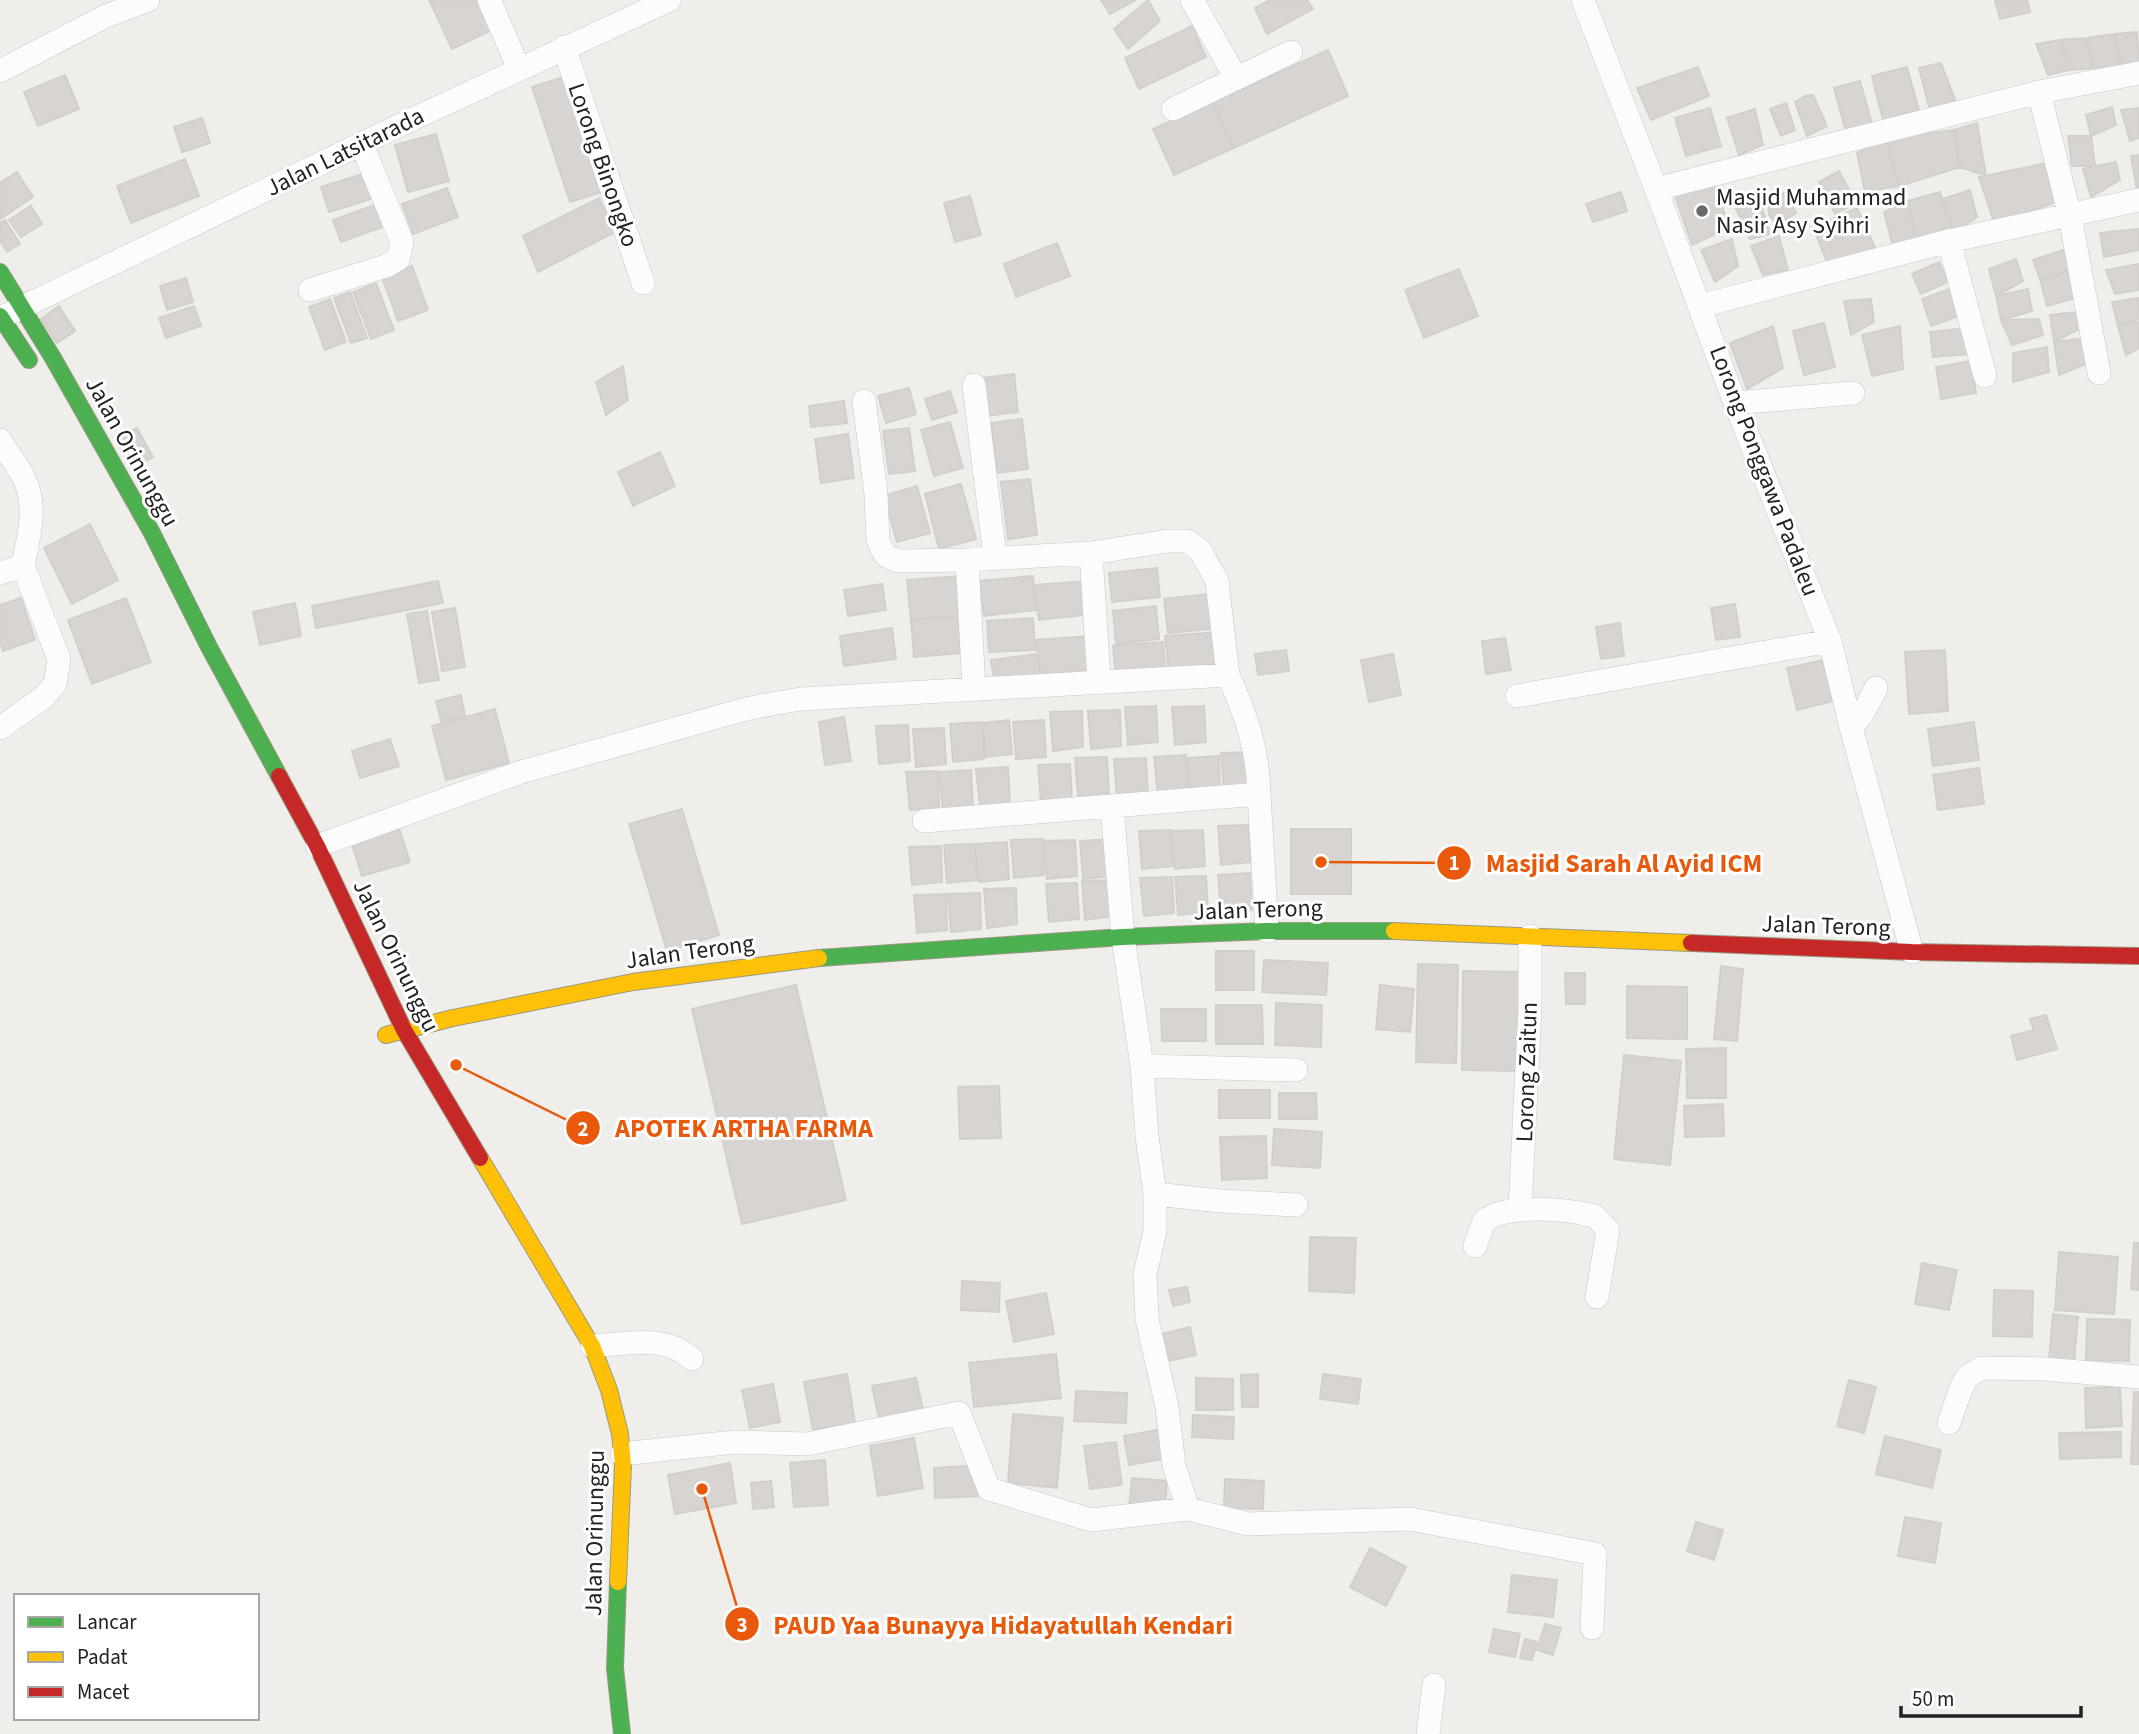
<svg xmlns="http://www.w3.org/2000/svg" width="2139" height="1734" font-family="'Source Sans 3',sans-serif">
<style>
.building{fill:#d7d4d2;stroke:#d3d0cc;stroke-width:2}
.lines{fill:none;stroke-linecap:round;stroke-linejoin:round}
.street-casing{stroke:#c9c8c7;stroke-width:24}
.fast-casing{stroke:#999a82;stroke-width:18}
.slow-casing{stroke:#999a82;stroke-width:18}
.jam-casing{stroke:#999a82;stroke-width:18}
.street{stroke:#fdfcfc;stroke-width:23}
.fast{stroke:#4caf50;stroke-width:16}
.slow{stroke:#ffc107;stroke-width:16}
.jam{stroke:#c62828;stroke-width:16}
.poi-dot{fill:#6a6968;stroke:#fff;stroke-width:2.5}
.labels{text-anchor:middle;dominant-baseline:central;stroke-width:6;stroke-linejoin:round;paint-order:stroke}
.street-label{font-size:24px;fill:#222;stroke:#fff}
.poi-label{font-size:24px;fill:#222;stroke:#fff;text-anchor:start}
.leader{fill:none;stroke:#e8590c;stroke-width:2.5}
.callout-dot{fill:#e8590c;stroke:#fff;stroke-width:2.5}
.mark-label{font-size:21px;text-anchor:middle;font-weight:bold;fill:#fff}
.callout-label{font-size:26px;text-anchor:middle;font-weight:bold;fill:#e8590c;stroke:#fff;stroke-width:6;stroke-linejoin:round;paint-order:stroke}
</style>
<rect width="100%" height="100%" fill="#f0eeeb"/>
<!-- building -->
<path class="building" d="M429,0h52l13,29 -42,20z
M1101,0h35l-26,14z
M1148,0l12,21 -32,28 -14,-20z
M1270,0h37l6,9 -46,25 -12,-26z
M1995,0h32l3,12 -30,7z
M1192,26l14,31 -67,32 -14,-31z
M2137,32l2,34 -18,-1 -7,-31z
M2114,34l7,31 -27,3 -8,-30z
M2086,38l8,30 -25,2 -8,-30z
M2061,40l8,30 -21,5 -12,-31z
M1328,50l20,46 -114,52 -21,-46z
M1941,63l16,42 -27,6 -11,-43z
M1698,67l11,29 -58,24 -14,-32z
M1907,67l12,43 -36,10 -11,-44z
M65,75l14,34 -41,17 -14,-34z
M564,77l38,115 -32,10 -38,-115z
M1860,81l13,46 -26,8 -13,-47z
M1813,95l14,31 -20,10 -12,-34 10,-6z
M1213,102l21,46 -60,27 -21,-46z
M1786,103l9,27 -14,6 -11,-27z
M2112,107l4,18 -25,11 -5,-21z
M1710,108l11,38 -35,10 -11,-38z
M2139,108v30l-9,3 -9,-31z
M1755,109l8,36 -24,10 -12,-37z
M202,118l8,25 -28,9 -8,-25z
M1977,123l9,53 -26,-9 -6,-37z
M1954,130l6,37 -61,19 -13,-48z
M436,134l13,47 -41,11 -13,-47z
M2068,136h23l4,30h-23z
M1886,138l13,48 -34,6 -8,-39z
M2139,155v34l-2,1 -6,-34z
M185,159l14,37 -68,27 -14,-37z
M2116,162l4,18 -29,17 -8,-28z
M2047,163l14,37 -66,25 -16,-48z
M1839,171l17,32 -21,11 -16,-32z
M17,172l16,25 -33,22v-36z
M366,173l8,25 -45,14 -8,-25z
M1715,184l14,44 -37,17 -18,-52z
M447,188l11,29 -45,17 -11,-30z
M1970,190l7,27 -24,16 -10,-34z
M1621,192l6,19 -34,11 -7,-18z
M1940,192l11,34 -35,15 -8,-40z
M1784,193l12,20 -19,12 -8,-10 -1,-15z
M970,196l11,39 -26,7 -11,-39z
M599,198l16,34 -77,40 -15,-36z
M1908,201l8,40 -23,6 -9,-35z
M1760,202l10,32 -20,5 -14,-30z
M377,204l8,22 -44,16 -8,-22z
M31,206l11,18 -21,13 -12,-17z
M1857,208l18,39 -46,20 -16,-40z
M5,220l15,24 -13,8 -7,-11v-18z
M2139,229v21l-35,7 -4,-24z
M1779,236l9,34 -25,5 -12,-29z
M1732,239l6,27 -23,16 -14,-32z
M1057,243l13,33 -54,21 -12,-33z
M2066,249l5,21 -31,9 -7,-19z
M2016,259l7,22 -27,15 -7,-27z
M1939,262l9,20 -27,12 -9,-20z
M2139,264v26l-24,4 -9,-24z
M412,266l16,44 -30,11 -16,-44z
M1459,269l19,47 -54,22 -19,-48z
M2071,270l7,27 -31,9 -7,-27z
M186,278l7,24 -26,8 -7,-24z
M376,283l18,47 -23,9 -18,-47z
M1952,288l10,27 -31,11 -9,-27z
M2028,289l4,22 -31,9 -5,-24z
M350,292l17,46 -16,5 -17,-45z
M2139,298v21l-21,7 -6,-24z
M330,299l16,43 -21,8 -16,-43z
M1871,299l3,23 -23,13 -7,-34z
M59,306l16,25 -18,12 -16,-24z
M194,306l7,20 -35,12 -7,-20z
M2086,311l1,14 -33,17 -4,-27z
M2039,319l4,16 -31,10 -11,-25z
M2139,322v26l-13,7 -8,-29z
M1824,323l11,44 -31,8 -11,-44z
M1773,326l10,42 -36,21 -17,-46z
M1900,326l3,43 -31,7 -10,-41z
M1968,328l3,26 -38,3 -3,-25z
M2085,338l3,25 -29,12 -5,-33z
M2047,347l2,25 -36,10v-29z
M1971,361l5,32 -35,6 -5,-32z
M623,366l5,34 -22,15 -10,-33z
M1014,374l4,38 -32,4 -5,-38z
M909,388l7,26 -30,9 -8,-27z
M950,391l7,21 -25,8 -7,-21z
M844,401l3,22 -36,4 -2,-21z
M1022,419l6,50 -31,4 -6,-50z
M950,422l13,46 -29,8 -13,-46z
M137,428l16,29 -21,12 -16,-29z
M909,428l6,43 -26,3 -6,-43z
M848,434l6,44 -33,5 -6,-44z
M660,452l15,34 -42,20 -15,-34z
M1030,479l7,56 -29,4 -7,-57z
M961,484l15,55 -37,10 -14,-55z
M917,486l13,47 -33,9 -13,-46z
M90,524l28,56 -46,24 -28,-56z
M1157,568l3,29 -48,5 -3,-29z
M962,576l3,40 -54,4 -4,-40z
M1033,576l3,34 -52,6 -5,-35z
M438,581l5,22 -127,25 -4,-22z
M1089,581l3,33 -53,6 -5,-35z
M882,584l4,26 -38,6 -4,-26z
M1217,593l4,35 -53,5 -4,-34z
M21,598l14,42 -32,11 -3,-10v-36z
M126,598l25,64 -59,22 -24,-64z
M295,603l6,33 -41,9 -7,-33z
M1735,604l5,33 -24,3 -5,-32z
M1156,606l3,33 -43,5 -3,-33z
M455,608l10,59 -23,4 -10,-59z
M427,611l12,69 -20,3 -12,-69z
M958,616l3,37 -47,4 -3,-37z
M1033,618l2,32 -46,2 -2,-31z
M1620,623l4,33 -23,3 -5,-32z
M892,628l4,31 -52,7 -4,-30z
M1219,632l3,33 -53,7 -4,-36z
M1090,636l3,33 -52,6 -5,-35z
M1505,638l6,32 -25,4 -4,-33z
M1163,642l3,33 -50,4 -3,-33z
M1286,650l3,21 -31,4 -3,-21z
M1945,650l3,61 -39,3 -4,-62z
M1037,654l4,26 -46,6 -4,-26z
M1393,654l8,41 -32,7 -8,-42z
M1823,660l10,41 -36,9 -10,-42z
M461,695l4,21 -24,5 -5,-20z
M1156,706l2,36 -30,3 -3,-38z
M1204,706l2,36 -31,3 -3,-38z
M495,709l14,54 -63,17 -14,-54z
M1120,710l1,36 -30,3 -3,-38z
M1082,711l1,36 -30,4 -3,-39z
M844,717l7,44 -26,4 -6,-43z
M1009,720l3,34 -26,3 -3,-34z
M1044,720l2,37 -30,2 -3,-37z
M982,722l2,37 -31,3 -3,-38z
M1974,722l5,38 -46,6 -5,-37z
M908,725l2,36 -31,3 -3,-38z
M944,728l2,36 -30,3 -3,-38z
M390,739l9,27 -39,12 -8,-27z
M1253,752l1,36 -30,3 -3,-38z
M1186,755l2,37 -30,3 -4,-38z
M1219,756l1,37 -30,3 -3,-38z
M1107,757l2,36 -31,3 -3,-38z
M1146,758l2,36 -31,4 -3,-39z
M1070,764l2,37 -31,2 -3,-38z
M1008,767l2,37 -30,3 -4,-38z
M1979,768l5,36 -46,6 -5,-35z
M971,770l2,37 -30,3 -4,-38z
M938,771l1,36 -29,3 -4,-38z
M682,809l37,126 -52,16 -38,-127z
M1249,825l2,37 -30,3 -3,-39z
M399,828l11,34 -48,14 -11,-34z
M1291,829h60v65h-60z
M1171,830l2,36 -31,3 -3,-38z
M1203,830l2,36 -30,3 -4,-38z
M1043,839l1,36 -30,3 -3,-38z
M1112,839l1,37 -30,3 -3,-38z
M1075,840l2,36 -30,3 -3,-38z
M1007,842l2,37 -30,3 -4,-38z
M975,844l2,36 -30,3 -3,-38z
M941,846l1,36 -30,3 -3,-38z
M1250,873l2,37 -31,3 -3,-38z
M1206,876l2,36 -30,3 -3,-38z
M1172,877l2,36 -30,3 -4,-38z
M1114,880l1,36 -30,4 -3,-39z
M1077,883l2,36 -30,3 -3,-38z
M1016,888l1,36 -30,4 -3,-39z
M980,893l1,36 -30,3 -3,-38z
M946,894l1,36 -30,3 -3,-38z
M1216,951h38v39h-38z
M1264,960l64,3 -2,32 -64,-3z
M1418,964l40,1 -2,98 -40,-1z
M1721,966l22,3 -6,72 -23,-2z
M1463,971l57,1 -1,99 -57,-1z
M1565,973h20v31h-19z
M796,985l50,215 -104,24 -50,-215z
M1380,985l34,4 -4,43 -34,-3z
M1627,986l60,1v52l-60,-1z
M1276,1003l46,2 -1,42 -46,-2z
M1216,1005h46l1,39h-47z
M1161,1009h45v32h-44z
M2046,1015l11,34 -40,11 -6,-24 23,-6 -4,-11z
M1726,1048v50h-39l-1,-49z
M1624,1055l57,6 -11,104 -56,-6z
M999,1086l2,52 -41,1 -2,-52z
M1219,1090h51v28h-51z
M1279,1093h37l1,26h-38z
M1723,1104l1,32 -39,1 -1,-31z
M1274,1129l48,3 -2,36 -48,-3z
M1266,1136l1,42 -45,2 -2,-43z
M1310,1237l46,1 -2,55 -45,-2z
M2134,1243h5v47l-8,-1z
M2059,1252l59,5 -4,57 -59,-4z
M1922,1263l35,7 -8,40 -34,-6z
M962,1281l38,2 -1,29 -38,-2z
M1187,1287l3,15 -17,4 -4,-16z
M1994,1290l39,1 -1,46 -39,-1z
M1046,1293l8,41 -40,8 -8,-41z
M2053,1314l25,3 -4,45 -25,-2z
M2087,1319l43,1 -1,41 -43,-1z
M1190,1327l6,28 -28,6 -6,-27z
M1056,1354l5,44 -87,9 -5,-44z
M847,1374l8,49 -42,7 -9,-48z
M1258,1374v33h-16l-1,-32z
M1323,1374l38,5 -3,25 -38,-5z
M916,1378l8,36 -44,9 -8,-37z
M1196,1378l37,1v31h-37z
M1849,1380l27,7 -12,46 -27,-7z
M773,1384l7,38 -30,6 -8,-38z
M2120,1387l2,39 -36,2 -1,-40z
M1076,1391l51,2 -1,30 -52,-2z
M2134,1392h5v72h-8z
M1013,1414l50,4 -6,70 -49,-5z
M1193,1415l41,2 -1,22 -41,-2z
M1163,1429l6,29 -40,7 -5,-29z
M2121,1432v25l-61,2 -1,-26z
M1885,1436l56,14 -9,38 -56,-14z
M914,1438l9,50 -45,8 -8,-50z
M1116,1442l6,43 -32,4 -6,-43z
M825,1460l3,45 -34,2 -4,-44z
M730,1463l6,40 -61,11 -7,-39z
M982,1465l2,31 -49,2 -1,-30z
M1132,1478l35,3 -2,29 -36,-4z
M1225,1479l39,2 -1,28 -39,-1z
M771,1481l3,26 -21,2 -2,-26z
M1905,1517l36,6 -6,40 -37,-7z
M1696,1522l27,8 -9,30 -27,-9z
M1370,1548l36,19 -20,39 -36,-19z
M1512,1575l45,5 -4,37 -45,-5z
M1545,1624l16,4 -8,27 -16,-5z
M1494,1629l26,5 -5,23 -26,-5z
M1525,1639l12,3 -5,18 -12,-2z"/>
<g class="lines">
<defs>
<path id="street" d="M489,0l30,69
M1192,0l44,78
M1583,0l73,189 79,214 95,238 21,86 61,225
M564,47l79,236
M0,71l106,-55 42,-16
M2039,92l31,124 29,157
M1173,109l118,-57
M1656,189l383,-97 100,-19
M1949,241l36,135
M310,290l76,-24 12,-7 4,-17 -40,-97
M1700,306l249,-65 190,-41
M8,314l407,-196 254,-118
M974,385l21,172
M864,401l12,93 2,46 7,15 13,6 69,-1 124,-7 77,-12h19l13,9 17,31 11,94
M1735,403l118,-10
M0,440c8,14 20,28 26,43 11,28 2,55 -3,83l-23,7
M1091,553l8,128
M967,560l7,129
M1517,696l313,-55
M1851,727l12,-14 13,-25
M0,728l44,-31 11,-13 4,-25 -36,-93
M924,821l188,-15
M317,846l204,-74 225,-63 31,-6 24,-4 427,-24c18,39 30,75 31,119
M1142,1066l154,4
M1155,1194l66,7 75,4
M1520,1208l10,-199v-73
M1475,1246l9,-25c24,-18 82,-12 111,-5l13,14 -11,67
M592,1346c33,-2 73,-12 100,13
M1949,1423l11,-32 7,-14 14,-9 64,1 94,8
M622,1454l113,-12 72,2 152,-31 30,76 102,31 97,-11 60,15 162,-5 185,35 -3,74
M1188,1509l-14,-43 -7,-59 -20,-88 -2,-45 10,-43v-37l-8,-58 -5,-70 -19,-129 -11,-131 147,-12 8,137
M1428,1734l6,-49"/>
<path id="fast" d="M0,272l53,86 99,175 57,114 70,129
M0,316l29,44
M819,958l304,-21 144,-6h127
M618,1582l-3,86 7,66"/>
<path id="slow" d="M1394,931l297,12
M386,1035l67,-17 180,-36 186,-24
M480,1158l112,188 17,44 11,44 3,31 -5,117"/>
<path id="jam" d="M279,776l38,70 87,184 76,128
M1691,943l221,9 227,4"/>
</defs>
<!-- street casing -->
<use href="#street" class="street-casing"/>
<!-- fast casing -->
<use href="#fast" class="fast-casing"/>
<!-- slow casing -->
<use href="#slow" class="slow-casing"/>
<!-- jam casing -->
<use href="#jam" class="jam-casing"/>
<!-- street -->
<use href="#street" class="street"/>
<!-- fast -->
<use href="#fast" class="fast"/>
<!-- slow -->
<use href="#slow" class="slow"/>
<!-- jam -->
<use href="#jam" class="jam"/>
</g>
<!-- markers -->
<circle class="poi-dot" cx="1702" cy="211" r="7"/>
<g class="labels">
<!-- street labels -->
<g class="street-label">
<text transform="translate(345 152) rotate(-26)">Jalan Latsitarada</text>
<text transform="translate(603 165) rotate(71)">Lorong Binongko</text>
<text transform="translate(132 452) rotate(61)">Jalan Orinunggu</text>
<text transform="translate(1764 471) rotate(69)">Lorong Ponggawa Padaleu</text>
<text transform="translate(1258 910) rotate(-2)">Jalan Terong</text>
<text transform="translate(1826 926) rotate(2)">Jalan Terong</text>
<text transform="translate(690 952) rotate(-8)">Jalan Terong</text>
<text transform="translate(396 956) rotate(64)">Jalan Orinunggu</text>
<text transform="translate(1527 1072) rotate(-88)">Lorong Zaitun</text>
<text transform="translate(595 1533) rotate(-89)">Jalan Orinunggu</text>
</g>
<!-- poi labels -->
<g class="poi-label">
<text x="1716" y="197">Masjid Muhammad<tspan x="1716" dy="28">Nasir Asy Syihri</tspan></text>
</g>
</g>
<!-- callouts -->
<path class="leader" d="M1321 862L1454 863M456 1065L583 1128M702 1489L742 1624"/>
<g class="callout-dot">
<circle cx="1321" cy="862" r="7"/>
<circle cx="456" cy="1065" r="7"/>
<circle cx="702" cy="1489" r="7"/>
<circle cx="1454" cy="863" r="18"/>
<circle cx="583" cy="1128" r="18"/>
<circle cx="742" cy="1624" r="18"/>
</g>
<g class="mark-label">
<text x="1454" y="870">1</text>
<text x="583" y="1136">2</text>
<text x="742" y="1632">3</text>
</g>
<g class="callout-label">
<text x="1624" y="872">Masjid Sarah Al Ayid ICM</text>
<text x="744" y="1137">APOTEK ARTHA FARMA</text>
<text x="1003" y="1634">PAUD Yaa Bunayya Hidayatullah Kendari</text>
</g>
<!-- legend -->
<rect x="14" y="1594" width="245" height="126" fill="#ffffff" stroke="#a7a7a7" stroke-width="2"/>
<rect x="28" y="1617" width="35" height="10" fill="#4caf50" stroke="#a7a7a7" stroke-width="2"/>
<text x="77" y="1629" font-size="21" fill="#222222">Lancar</text>
<rect x="28" y="1652" width="35" height="10" fill="#ffc107" stroke="#a7a7a7" stroke-width="2"/>
<text x="77" y="1664" font-size="21" fill="#222222">Padat</text>
<rect x="28" y="1687" width="35" height="10" fill="#c62828" stroke="#a7a7a7" stroke-width="2"/>
<text x="77" y="1699" font-size="21" fill="#222222">Macet</text>
<!-- scale -->
<path d="M1901 1706v10h180v-10" fill="none" stroke="#222222" stroke-width="3.5"/>
<text x="1912" y="1706" font-size="21" fill="#222222" stroke="#ffffff" stroke-width="5" paint-order="stroke">50 m</text>
</svg>
